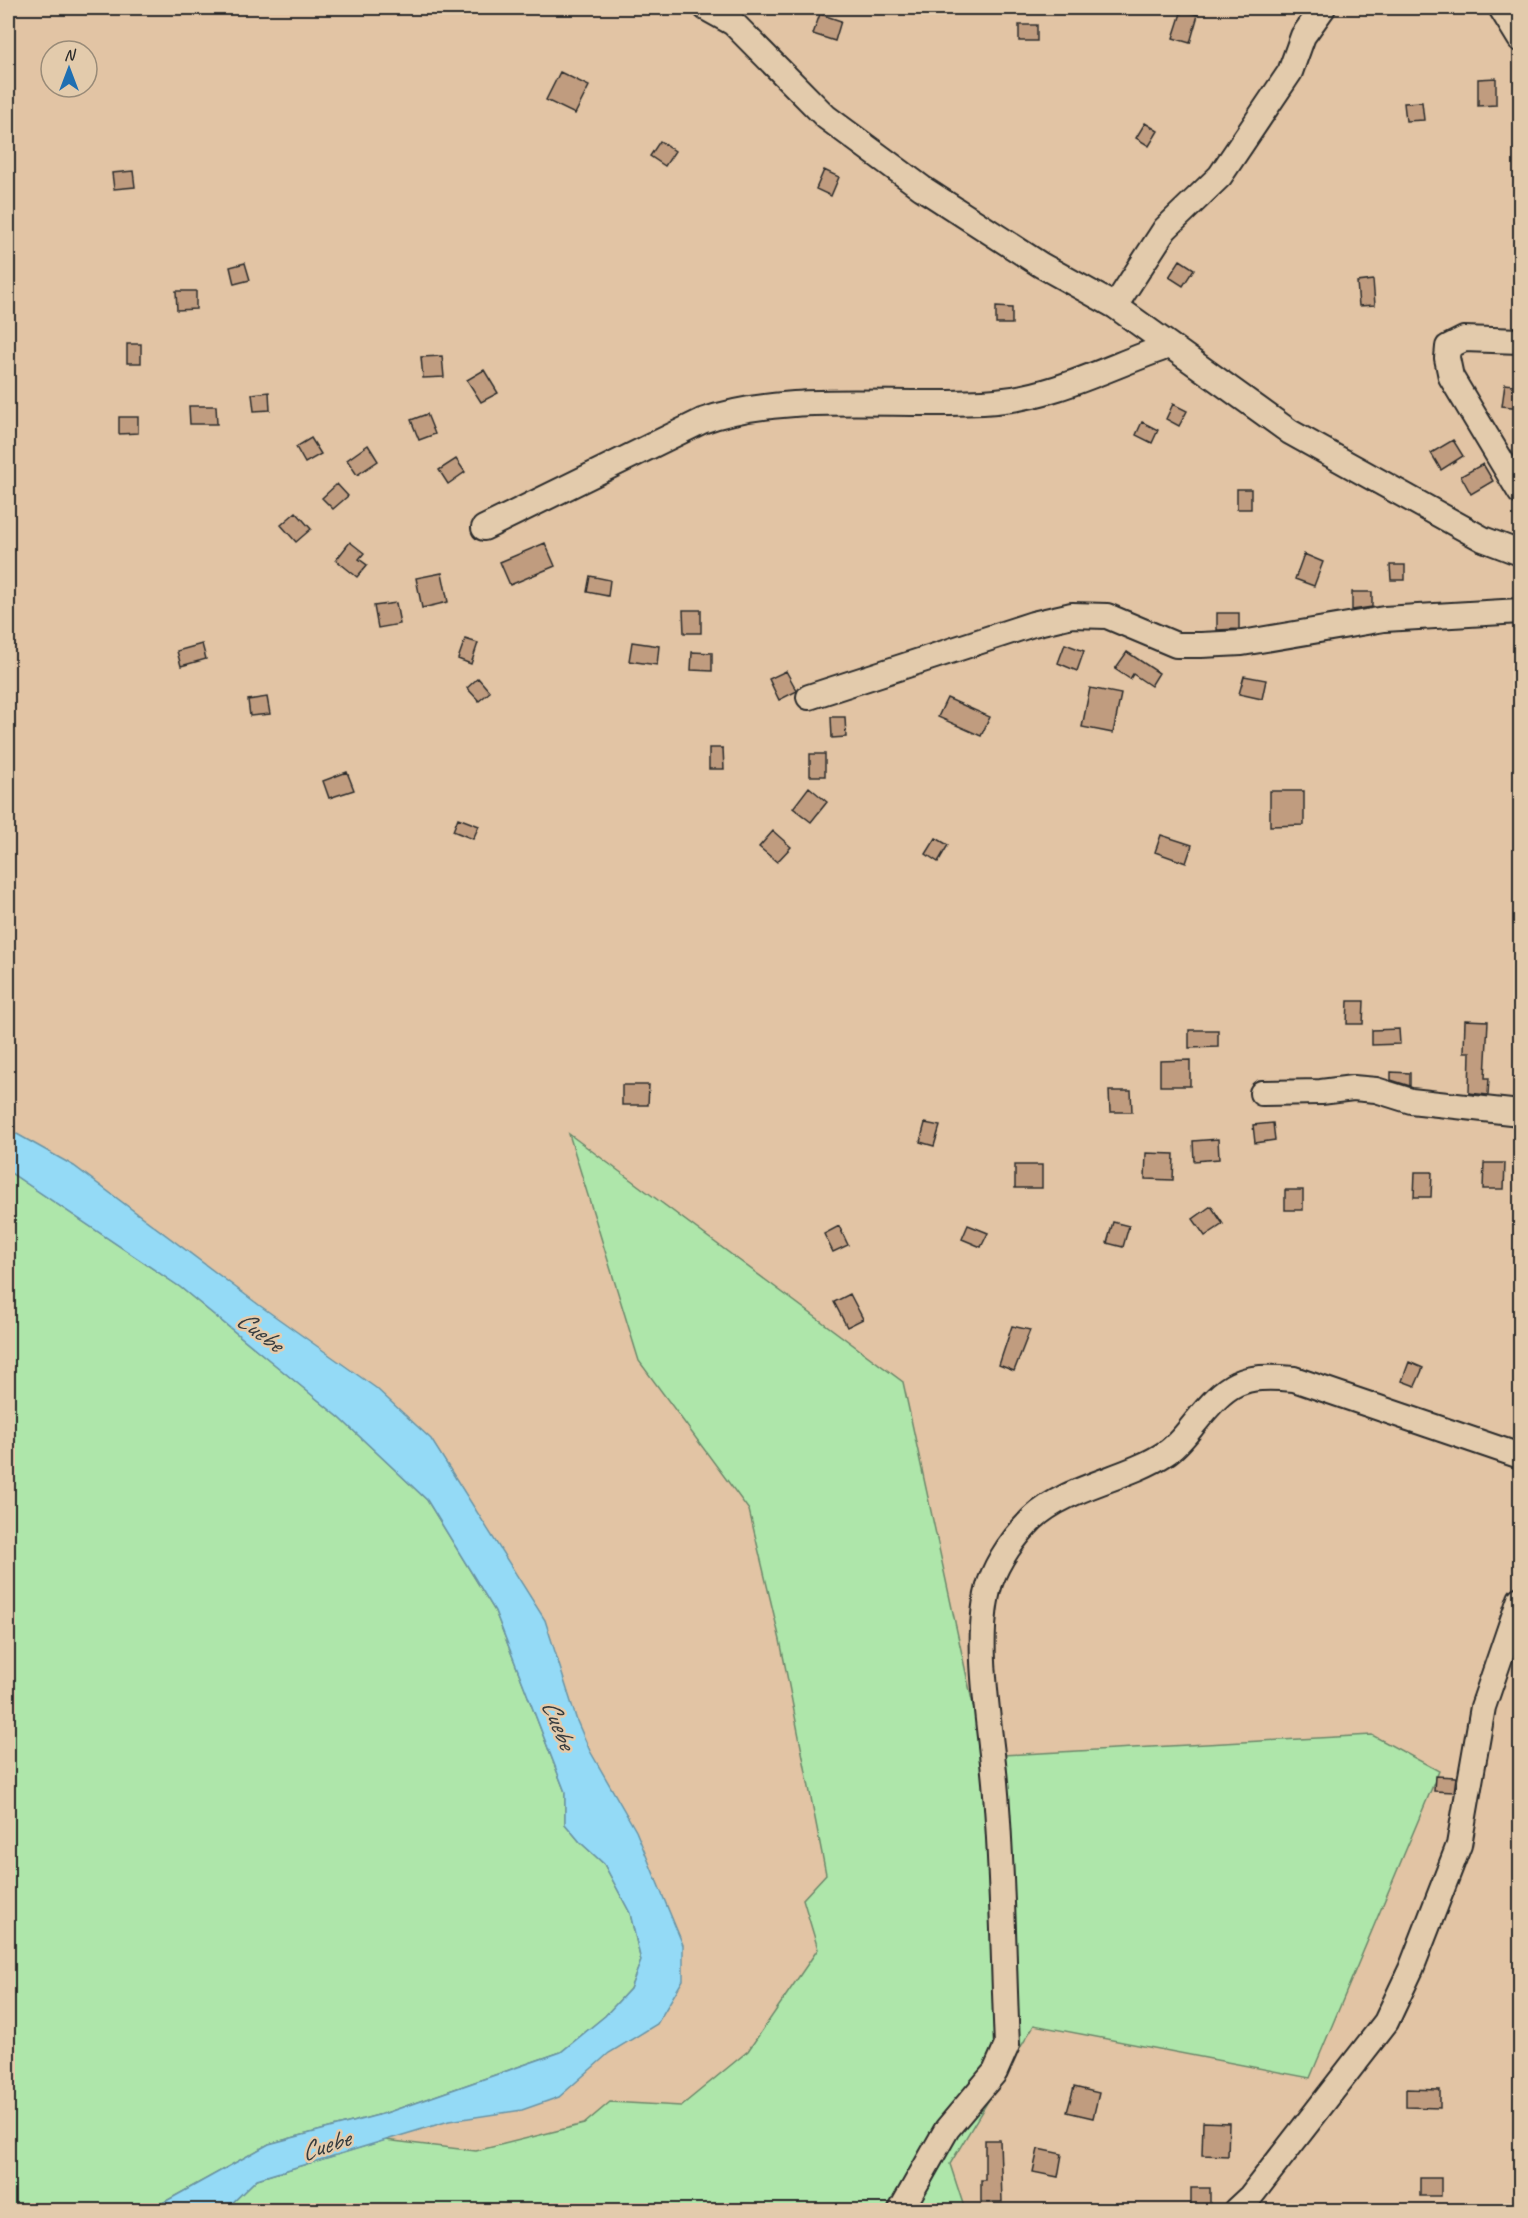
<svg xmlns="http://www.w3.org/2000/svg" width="1528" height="2218" font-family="Caveat,sans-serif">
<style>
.green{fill:#aee6aa;stroke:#6c886a;stroke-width:1.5}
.water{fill:#94daf6;stroke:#6a94a5;stroke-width:1.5}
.building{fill:#c09c7f;stroke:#2b2b2b;stroke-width:1.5}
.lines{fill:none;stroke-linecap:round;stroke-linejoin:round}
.minor-casing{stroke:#2b2b2b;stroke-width:28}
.minor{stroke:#e3cbac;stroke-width:24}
.labels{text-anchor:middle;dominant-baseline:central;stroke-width:5;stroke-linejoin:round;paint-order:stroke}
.water-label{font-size:26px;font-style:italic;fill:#363c3f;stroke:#e3cbac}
</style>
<rect width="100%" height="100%" fill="#e2c4a4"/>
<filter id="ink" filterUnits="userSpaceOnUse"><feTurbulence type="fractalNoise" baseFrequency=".0167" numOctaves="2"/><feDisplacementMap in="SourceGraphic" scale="12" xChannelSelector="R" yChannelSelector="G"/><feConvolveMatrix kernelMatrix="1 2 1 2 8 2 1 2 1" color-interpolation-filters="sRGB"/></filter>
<g filter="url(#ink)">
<!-- green -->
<path class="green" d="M569,1134l334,248 81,374 388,-21 67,36 -129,307 -276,-53 -84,139 15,46h-740l32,-31 128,-39 91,11 108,-27 26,-22 71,4 67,-55 70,-102 -15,-50 23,-25 -46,-234 -31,-130 -110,-149z
M8,1171l172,116 160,131 87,82 68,111 70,181v32l15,18 24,22 26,49 11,48 -11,28 -25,27 -44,36 -175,61 -117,31 -119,66h-142z"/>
<!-- water -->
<path class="water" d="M8,1129l66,37 185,139 117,83 55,51 114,181 32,101 13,30 46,80 47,114v35l-26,44 -48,29 -50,44 -37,13 -73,11 -192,58 -32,31h-75l119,-66 117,-31 175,-61 44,-36 25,-27 11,-28 -11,-48 -26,-49 -24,-22 -15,-18v-32l-70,-181 -68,-111 -87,-82 -160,-131 -172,-116z"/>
<!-- building -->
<path class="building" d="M1182,10l16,5 -8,28 -17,-5z
M820,14l21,7 -6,20 -22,-7z
M1019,25h18v16h-18z
M560,72l29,14 -14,28 -29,-14z
M1496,78v27l-18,1v-27z
M1422,102l2,18 -18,1 -2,-18z
M1145,123l13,8 -9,15 -13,-8z
M660,141l15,10 -10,15 -15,-10z
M824,170l15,7 -8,19 -15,-7z
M133,171l2,16 -21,2 -2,-16z
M1180,260l14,9 -11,17 -14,-9z
M245,263l5,17 -16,4 -4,-17z
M1373,280l2,25 -16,1 -2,-24z
M176,291h20v18l-19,1z
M996,307l16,1v16h-16z
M127,344h14v19h-14z
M442,356l2,21 -21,1 -2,-21z
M484,370l14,23 -17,9 -14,-22z
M1505,384l16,2v22l-19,-2z
M269,392l1,18 -16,1 -2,-17z
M1173,404l14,7 -8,15 -13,-7z
M189,406h27l1,18h-27z
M427,414l8,20 -16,6 -8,-20z
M119,417h19v16l-19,1z
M1142,422l16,8 -6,13 -16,-8z
M311,438l10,16 -16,9 -9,-16z
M1453,440l10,16 -22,14 -10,-17z
M368,445l10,16 -21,14 -10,-15z
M456,459l9,13 -17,12 -9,-14z
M1483,464l10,17 -22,13 -10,-18z
M337,484l11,12 -15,13 -11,-11z
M1237,489h14v20h-14z
M296,512l15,17 -15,13 -15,-17z
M350,542l14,11 -5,6 8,6 -10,12 -21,-17z
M545,543l10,23 -45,19 -10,-23z
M1304,554l19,8 -9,24 -19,-7z
M1390,565h15v15h-14z
M442,573l6,29 -26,6 -6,-30z
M590,576l20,4 -2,16 -21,-4z
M1352,592h20v15l-20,3z
M396,603l4,21 -22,4 -4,-22z
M683,610h18v23h-17z
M1217,613h22v16l-22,1z
M465,639l13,4 -7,21 -13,-5z
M632,642l27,4 -2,19 -28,-4z
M202,644l4,15 -25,7 -4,-15z
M1065,644l19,7 -7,20 -19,-8z
M692,652l20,1v18l-21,-1z
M1127,652l32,21 -8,13 -18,-12 -3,5 -15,-10z
M786,671l11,20 -18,9 -10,-21z
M1244,676l22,4 -4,19 -23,-5z
M478,678l12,14 -11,9 -12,-13z
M1090,688l31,6 -8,39 -31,-6z
M267,697l3,17 -20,2 -2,-16z
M947,698l43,19 -9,19 -43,-19z
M831,717h14l1,20 -14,1z
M709,748h14l1,21h-15z
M810,754h15v22h-15z
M347,772l7,18 -25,8 -6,-17z
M809,787l18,15 -16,20 -18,-14z
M1270,791h34v34l-34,1z
M458,818l21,8 -6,13 -20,-8z
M773,831l18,16 -14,15 -18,-15z
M1161,835l31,10 -6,18 -31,-11z
M936,838l12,7 -10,17 -12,-8z
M1348,1001h16l-1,23h-16z
M1465,1020l23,1 -3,57h4l-1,17 -19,-2 1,-41h-6z
M1399,1029l1,15 -28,1v-15z
M1189,1030h29v17l-29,1z
M1190,1060v26h-30v-25z
M1391,1072l19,1v13l-19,-6z
M622,1085h27l-1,20h-26z
M1109,1091h22l1,21h-22z
M925,1123l15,3 -6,20 -14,-4z
M1273,1123l2,17 -20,3 -2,-18z
M1218,1139l1,20 -25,2 -1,-20z
M1146,1153l28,1 -1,26 -28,-1z
M1484,1163h21l-1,26h-21z
M1015,1165h27v23h-27z
M1415,1172h17l-1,25h-17z
M1285,1190h18v20h-18z
M1211,1206l12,18 -18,12 -12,-17z
M1113,1222l16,4 -6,21 -16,-4z
M968,1225l20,8 -7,14 -19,-8z
M839,1226l9,19 -15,7 -9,-18z
M850,1294l13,25 -16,8 -13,-25z
M1012,1326l18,4 -16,41 -15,-6z
M1409,1362l14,6 -8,18 -13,-5z
M1435,1776l21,1 -2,15 -20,-1z
M1074,2087l25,6 -6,25 -26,-6z
M1406,2089l34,1v18l-34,-1z
M1203,2122l26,1 -1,33 -26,-1z
M985,2140h15l2,62h-21v-22h4z
M1038,2149l24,5 -4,23 -25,-5z
M1420,2178h21v18h-21z
M1191,2188h19v23h-19z"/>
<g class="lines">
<defs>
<path id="minor" d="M706,8l27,15 93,94 96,71 119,77 74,41 175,126 193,107 37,14
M1501,8l19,31
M1115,306l50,-77 55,-53 70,-104 13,-36 20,-28
M1520,341l-56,-2 -16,8 -1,11 4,19 69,115
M484,528l218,-107c87,-31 202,-12 294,-20 61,-5 116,-36 173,-55
M809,697l224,-73 39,-9 35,1 69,29h25l41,-2 142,-24 136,-8
M1262,1093l59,-1 32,-4 23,2 35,11 109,12
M901,2210l46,-81 48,-57 12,-27c-4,-88 -4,-176 -12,-263 -5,-57 -22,-144 -5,-199 8,-23 25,-47 42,-64 35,-33 95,-40 134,-66 11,-7 20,-19 28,-29 34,-42 46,-50 100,-45l226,77
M1236,2210l14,-13 136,-175 25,-53 48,-124 24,-138 37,-108"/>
</defs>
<!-- minor casing -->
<use href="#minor" class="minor-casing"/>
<!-- minor -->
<use href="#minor" class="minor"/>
</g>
</g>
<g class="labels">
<!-- water labels -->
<g class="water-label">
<text transform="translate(260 1331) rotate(37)">Cuebe</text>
<text transform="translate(559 1724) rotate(68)">Cuebe</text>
<text transform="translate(325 2145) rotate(-18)">Cuebe</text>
</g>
</g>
<!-- margin -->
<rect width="1528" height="2218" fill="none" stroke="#e3cbac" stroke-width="30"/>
<rect x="15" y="15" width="1498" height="2188" fill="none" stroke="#2b2b2b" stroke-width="2" filter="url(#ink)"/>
<!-- north arrow -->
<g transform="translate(69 69)"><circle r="28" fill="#e3cbac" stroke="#998b78" stroke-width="1.5"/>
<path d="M0-4.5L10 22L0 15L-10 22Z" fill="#1f6fb2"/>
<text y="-9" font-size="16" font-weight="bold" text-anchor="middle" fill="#2b2b2b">N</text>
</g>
</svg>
